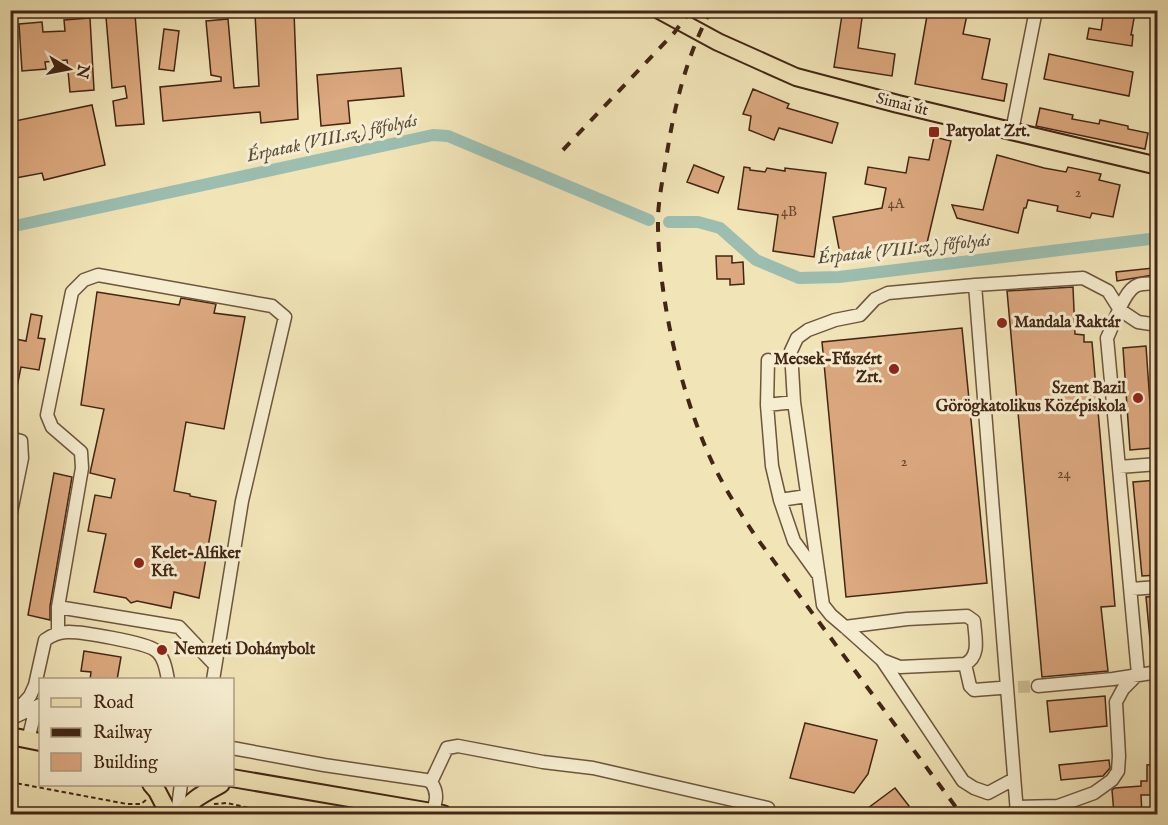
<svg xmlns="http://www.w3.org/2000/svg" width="1168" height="825" font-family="'IM FELL English',serif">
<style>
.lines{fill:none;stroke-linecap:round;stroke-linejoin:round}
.canal{stroke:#9bbeb1;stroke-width:12}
.building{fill:#dca87f;stroke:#422514;stroke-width:1.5}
.minor-tunnel{stroke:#cebe96;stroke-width:12;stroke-dasharray:12 6;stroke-linecap:butt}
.minor-casing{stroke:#6e553d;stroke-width:15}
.major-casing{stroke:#422514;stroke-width:20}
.path{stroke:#422514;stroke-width:2;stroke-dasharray:4.5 3;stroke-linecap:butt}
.minor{stroke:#f6edd0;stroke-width:12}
.major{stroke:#f1e4b7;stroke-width:16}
.rail{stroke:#422514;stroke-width:4;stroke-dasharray:10 10;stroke-linecap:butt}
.poi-dot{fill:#8f2418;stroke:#f6edd0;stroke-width:2}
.labels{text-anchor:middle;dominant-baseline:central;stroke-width:6;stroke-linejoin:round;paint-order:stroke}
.number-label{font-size:14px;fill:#68462f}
.street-label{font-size:16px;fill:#422514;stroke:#f6edd0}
.poi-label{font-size:16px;font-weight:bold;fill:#422514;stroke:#f6edd0;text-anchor:start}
.water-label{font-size:18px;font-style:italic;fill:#584b3b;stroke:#f6edd0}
</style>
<rect width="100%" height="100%" fill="#f1e4b7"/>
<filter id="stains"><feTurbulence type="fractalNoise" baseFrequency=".00333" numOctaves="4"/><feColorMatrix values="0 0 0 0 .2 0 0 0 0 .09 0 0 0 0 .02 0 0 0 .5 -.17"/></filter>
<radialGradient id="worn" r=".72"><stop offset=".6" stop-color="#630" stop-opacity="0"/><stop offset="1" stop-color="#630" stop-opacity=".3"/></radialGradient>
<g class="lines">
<!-- canal -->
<path class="canal" d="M669,222h29l22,6 36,32 43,18 40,-1 319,-39
M10,227l423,-92 15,1 201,84"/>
</g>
<!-- building -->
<path class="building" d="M928,10h40l-5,24 27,5 -8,40 25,5 -3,17 -89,-17z
M1104,10l31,3 -4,22h2l-1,11 -45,-7 2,-11 12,2z
M294,12l4,107 -37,4 -1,-11 -97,9 -3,-34 61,-6v-4l-10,-2 -5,-54 22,-2 6,69 25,-2 -4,-72z
M135,15l9,109 -28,2 -3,-25 14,-3 -2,-12 -13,2 -6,-71z
M842,15l20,3 -4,30 37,6 -3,22 -58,-9z
M90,18l4,72 -24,2 -3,-32 -22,2 1,7 -24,2 -3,-47 23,-2 1,10 22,-1 -1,-11z
M164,29l15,2 -5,40 -15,-2z
M1049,54l84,18 -4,24 -85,-17z
M401,68l3,28 -56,5 2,22 -29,3 -4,-51z
M753,89l36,15 -2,4 51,15 -6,20 -53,-15 -5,12 -25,-10 2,-14 -8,-2z
M92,105l13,60 -61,15 -2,-7 -32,6v-57z
M1040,108l33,7 -1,4 27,5 1,-4 28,6v3l20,4 -3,16 -109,-23z
M934,137l17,4 -24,102 -86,16 -8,-42 49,-9 4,-20 -21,-4 3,-17 38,6 3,-16 20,3z
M997,155l47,13 22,4 2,-5 33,7 -2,6 21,5 -7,32 -21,-4 -2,5 -33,-7 1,-5 -30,-6 -2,8h-2l-6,25 -61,-15 -5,-13 31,5z
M694,165l30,12 -6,16 -31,-11z
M744,167l6,1v2l15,2 2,-4 18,3v-3l41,5 -12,84 -41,-6 5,-36 -40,-6z
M716,256h16v7l11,-1 1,22 -14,1v-6h-13z
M1153,268v7l-36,6 -1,-9z
M1073,287l2,47 9,1v7h8l23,264 -14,1 7,64 -66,6 -35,-386z
M97,292l82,13 2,-7 35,6 -2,9 31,4 -21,112 -38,-7 -12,69 16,3v2l26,5 -17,97 -25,-6 -3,16 -34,-7 -6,2 -5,-5 -32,-6 12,-58 -18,-3 7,-36 16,3 4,-19 -25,-6 14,-64 -23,-4z
M31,314l11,2 -4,22 7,1 -6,31 -18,-3 -6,30h-5v-59l16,3z
M962,328l25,255 -141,14 -24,-255z
M1146,346l7,102 -23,2 -7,-102z
M54,473l18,4 -22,129v14l-22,-5z
M1158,480v95l-16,1 -9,-94z
M1158,596v54h-7l-5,-53z
M84,651l37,6 -4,23h-27l1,-8 -10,-1z
M1105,696l2,30 -57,6 -3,-31z
M805,723l72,17 -9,34 -14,19 -64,-15z
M1109,760l1,8 -7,8 -42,4 -2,-15z
M1158,764v31h-17l1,19h-28l-2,-24 3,-2 26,-2v-5h6v-16z
M895,788l14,18 -1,8h-48z"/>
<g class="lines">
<!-- minor-tunnel -->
<path class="minor-tunnel" d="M1000,688l38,-2"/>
<defs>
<path id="minor" d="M1012,131l24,-121
M975,285l42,528
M768,360l-1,45 5,61 8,34 14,41 23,32
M767,405l27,-3
M10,438l11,3 1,17 -12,59
M1119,467l39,-3
M780,500l27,-4
M1131,589l27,-2
M58,607l121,20 36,38
M845,627l37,33 81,121 11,7 14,5 26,-14
M58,633v-26l24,-139 -1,-16 -29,-25 -5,-12 25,-123 12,-12 14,-5 174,31 13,11 -43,184 -29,179
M882,660l18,7 65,-3c16,-8 10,-27 9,-43l-7,-5 -60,3 -62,8 -14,-12 -8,-10 -29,-203 -3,-51 6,-13 11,-8 27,-10 25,-5 15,-16 13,-6 87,-8 108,-7 25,13 12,19 18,12 20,3
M965,664l5,22 4,4 26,-2
M1038,686l75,-7 45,-7
M10,705h12l8,-9 5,-11 10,-45c7,-5 14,-8 22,-8 13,-1 79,11 88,18 9,6 11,19 13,30
M10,719l30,-14
M28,740l8,-32
M232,748l92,17 102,15 5,2c8,11 5,20 1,32
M431,782l16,-34 11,-2 85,16 50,6 175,40
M1016,807l42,-1 36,-13 18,-13 6,-9 1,-15 -3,-54 7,-13 15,-15 -31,-336c7,-14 17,-49 31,-53 6,-2 13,-1 20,-2
M10,814h3
M177,814l4,-30"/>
<path id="major" d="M659,10l59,32 78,35 102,27 260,62
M10,736l30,6
M232,778l211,36
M151,784l6,7 12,23
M183,814c7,-15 24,-22 38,-30"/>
</defs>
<!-- minor casing -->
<use href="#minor" class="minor-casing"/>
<!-- major casing -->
<use href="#major" class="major-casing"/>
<!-- path -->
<path class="path" d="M10,782l117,22h14l5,-4
M214,804l13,-1 50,11"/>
<!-- minor -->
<use href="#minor" class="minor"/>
<!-- major -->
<use href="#major" class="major"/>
<!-- rail -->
<path class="rail" d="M711,10c-24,45 -36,93 -44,143 -3,20 -8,42 -9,63 -1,72 19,163 47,230 13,32 32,62 51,91l205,277
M563,150l111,-117 17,-23"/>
</g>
<!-- markers -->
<g class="poi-dot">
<rect x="928" y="126" width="12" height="12" rx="3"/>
<circle cx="1002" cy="323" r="6"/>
<circle cx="894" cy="369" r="6"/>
<circle cx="1138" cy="398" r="6"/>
<circle cx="139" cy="563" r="6"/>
<circle cx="162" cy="650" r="6"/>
</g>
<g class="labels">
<!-- number labels -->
<g class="number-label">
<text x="1078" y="193">2</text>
<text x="896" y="204">4A</text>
<text x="789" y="212">4B</text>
<text x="904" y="462">2</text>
<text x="1064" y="474">24</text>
</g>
<!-- street labels -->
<g class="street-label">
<text transform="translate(902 105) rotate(14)">Simai út</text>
</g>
<!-- poi labels -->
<g class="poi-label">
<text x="946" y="132">Patyolat Zrt.</text>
<text x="1014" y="323">Mandala Raktár</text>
<text x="882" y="360" text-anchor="end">Mecsek-Fűszért<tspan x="882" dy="18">Zrt.</tspan></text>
<text x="1126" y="389" text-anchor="end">Szent Bazil<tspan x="1126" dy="18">Görögkatolikus Középiskola</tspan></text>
<text x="151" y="554">Kelet-Alfiker<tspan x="151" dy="18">Kft.</tspan></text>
<text x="174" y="650">Nemzeti Dohánybolt</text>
</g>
<!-- water labels -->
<g class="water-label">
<text transform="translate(332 139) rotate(-12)">Érpatak (VIII.sz.) főfolyás</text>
<text transform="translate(904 250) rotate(-6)">Érpatak (VIII.sz.) főfolyás</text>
</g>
</g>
<!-- margin -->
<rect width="1168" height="825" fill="none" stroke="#f1e4b7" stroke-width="36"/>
<rect x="12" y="12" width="1144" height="801" fill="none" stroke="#422514" stroke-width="3"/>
<rect x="18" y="18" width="1132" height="789" fill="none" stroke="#422514" stroke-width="1.5"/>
<!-- legend -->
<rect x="39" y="678" width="195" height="108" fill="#f6edd0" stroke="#ae9d85" stroke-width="1.5"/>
<rect x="51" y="698" width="30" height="9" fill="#f1e4b7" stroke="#ae9d85" stroke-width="1.5"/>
<text x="93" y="708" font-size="18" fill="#422514">Road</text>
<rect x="51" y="728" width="30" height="9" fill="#422514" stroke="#ae9d85" stroke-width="1.5"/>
<text x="93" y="738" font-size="18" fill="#422514">Railway</text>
<rect x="51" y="753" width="30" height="18" fill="#dca87f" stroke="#ae9d85" stroke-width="1.5"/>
<text x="93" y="768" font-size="18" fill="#422514">Building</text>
<!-- north arrow -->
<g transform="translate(69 69) rotate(100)" stroke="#f6edd0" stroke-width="4.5" paint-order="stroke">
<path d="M0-4.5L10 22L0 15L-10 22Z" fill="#422514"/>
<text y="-9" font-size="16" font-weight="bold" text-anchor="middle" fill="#422514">N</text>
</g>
<rect width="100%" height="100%" filter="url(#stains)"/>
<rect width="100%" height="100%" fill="url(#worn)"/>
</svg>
